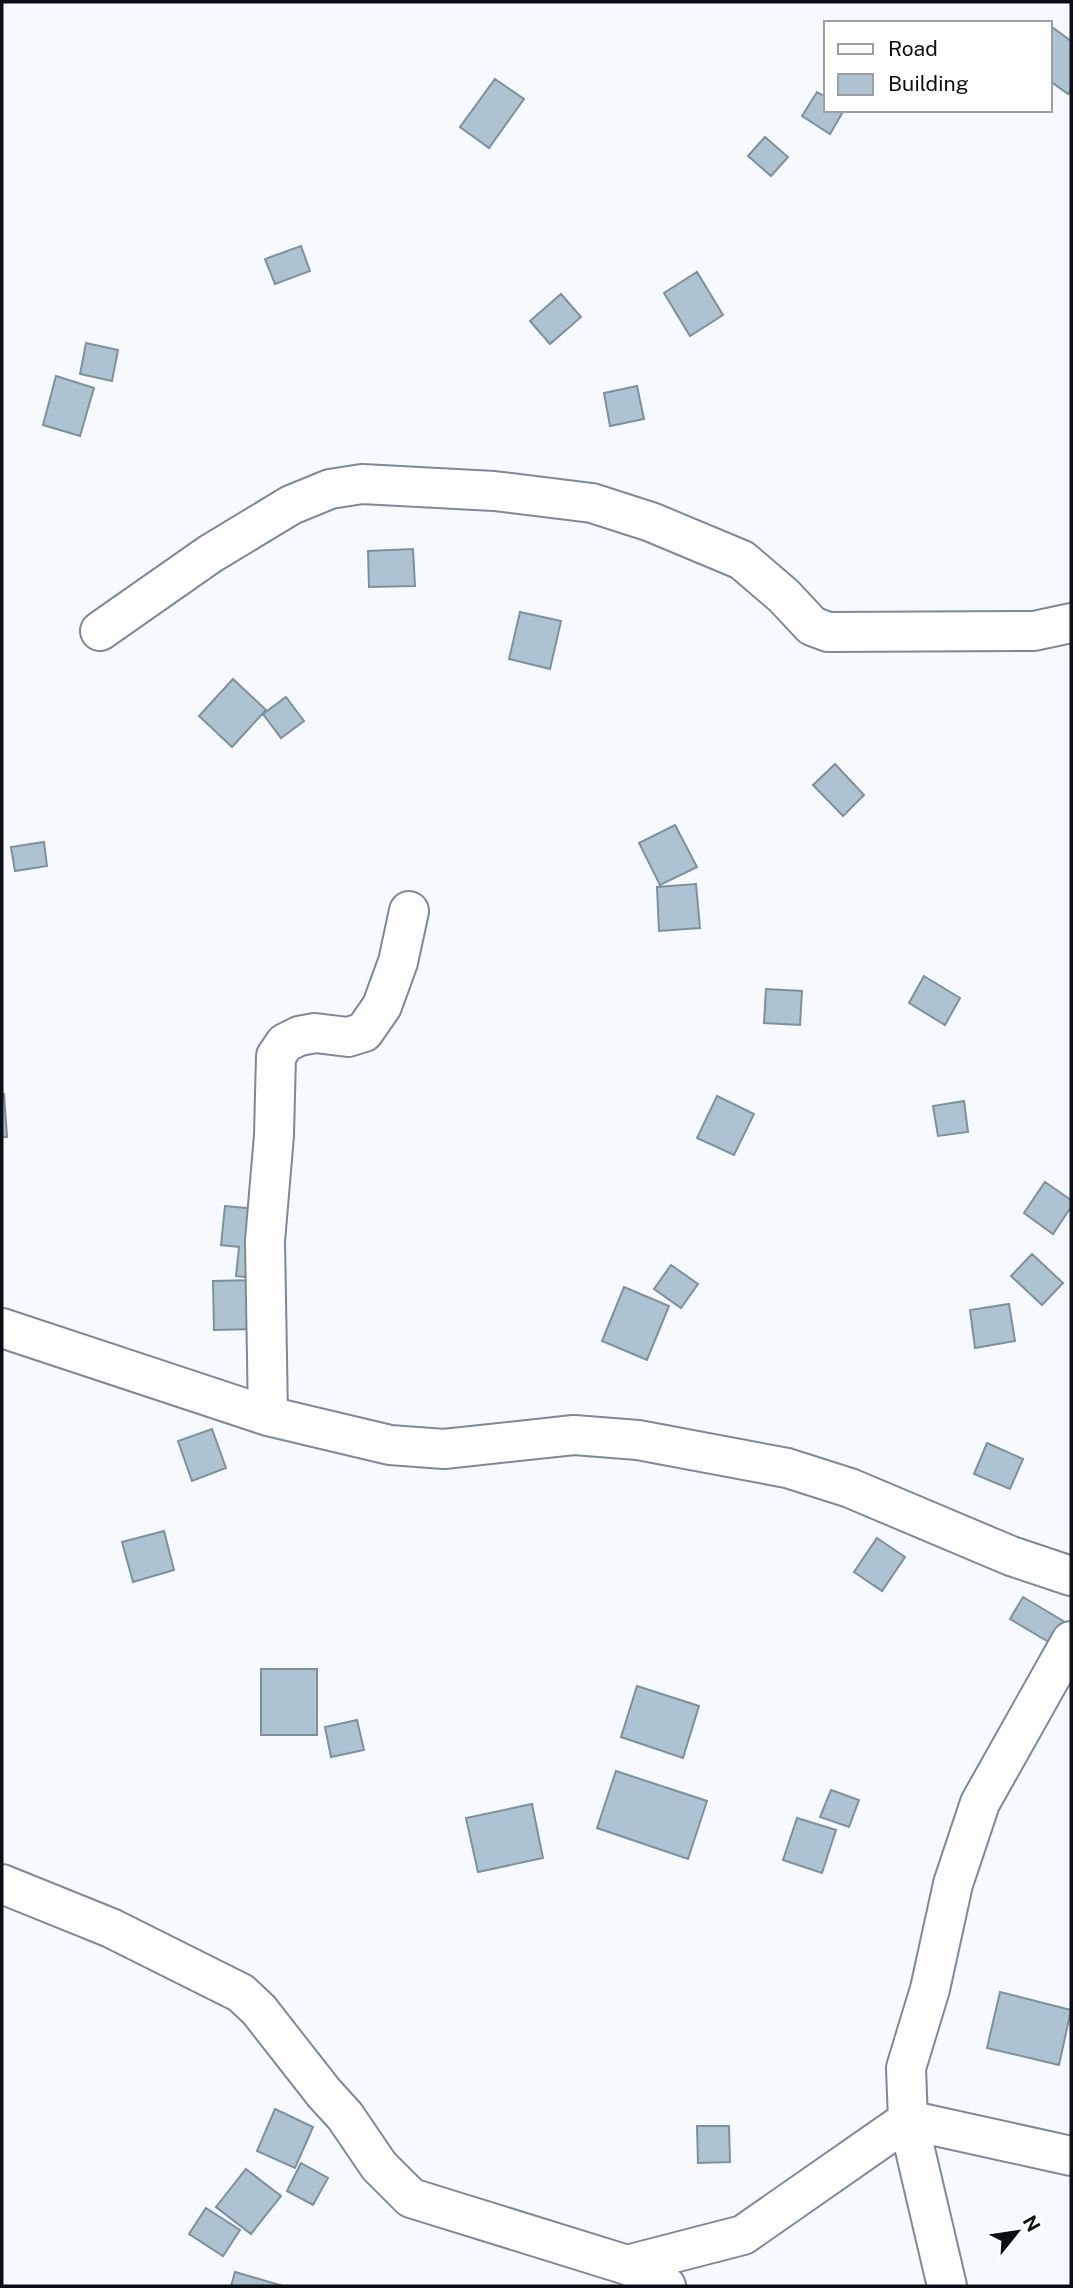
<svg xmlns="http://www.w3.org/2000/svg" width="1073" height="2288" font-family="'Public Sans',sans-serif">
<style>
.building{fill:#aec3d1;stroke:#7c919d;stroke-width:2}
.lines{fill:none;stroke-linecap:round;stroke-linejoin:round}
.street-casing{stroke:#7d8899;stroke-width:42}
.street{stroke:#fff;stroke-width:38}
</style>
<rect width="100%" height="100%" fill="#f6f9fd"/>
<!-- building -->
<path class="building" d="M1052,27l19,14v49l-3,4 -18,-13v-52z
M495,79l29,20 -35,49 -29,-21z
M817,92l9,5v13h18l-14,24 -28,-18z
M765,137l23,20 -17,19 -23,-20z
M301,246l9,25 -35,13 -10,-25z
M697,272l26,43 -33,21 -26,-43z
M561,294l20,23 -31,27 -20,-23z
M86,343l32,7 -6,31 -32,-7z
M56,376l38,12 -14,48 -37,-11z
M637,386l7,33 -34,7 -6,-33z
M413,549l2,37 -46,1 -1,-36z
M520,612l41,9 -11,48 -41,-10z
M233,679l33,31 -34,37 -33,-31z
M286,697l18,24 -23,17 -18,-24z
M835,764l29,31 -21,21 -30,-31z
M675,825l22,42 -37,18 -21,-42z
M44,842l3,24 -32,5 -4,-24z
M696,884l4,44 -41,3 -2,-44z
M924,976l36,22 -15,27 -36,-22z
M766,989l36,2 -2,34 -36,-2z
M4,1094l3,43h-5v-42z
M717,1096l37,18 -20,41 -37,-17z
M964,1101l4,31 -30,4 -5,-30z
M1045,1182l26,18v7l-18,27 -29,-21z
M225,1206l41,4 -6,69 -24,-3 3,-29 -18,-2z
M1032,1254l31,29 -21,22 -31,-29z
M671,1265l27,19 -17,24 -27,-19z
M257,1280l2,49 -45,1 -1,-49z
M624,1287l45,19 -22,54 -45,-19z
M1009,1304l6,37 -40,7 -5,-38z
M212,1429l14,39 -34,13 -14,-40z
M987,1443l36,16 -13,30 -36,-15z
M164,1531l10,39 -41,12 -11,-40z
M877,1538l28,19 -23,34 -28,-19z
M1023,1597l42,25 -13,22 -42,-25z
M261,1669h56v66h-56z
M637,1686l62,20 -16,52 -62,-21z
M357,1720l7,30 -33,7 -6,-30z
M616,1771l91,30 -19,58 -91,-31z
M831,1790l28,10 -10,27 -29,-10z
M532,1804l11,54 -65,14 -12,-54z
M797,1818l39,12 -14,43 -39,-13z
M1000,1992l71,18 -12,55 -72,-17z
M275,2109l38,18 -18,41 -38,-17z
M697,2126h32l1,36 -32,1z
M301,2163l27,15 -15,27 -26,-14z
M246,2169l35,27 -30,38 -35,-27z
M206,2208l34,22 -17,26 -34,-22z
M235,2272l48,14h-52z"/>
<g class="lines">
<defs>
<path id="street" d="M100,631l110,-77 81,-49 39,-16 32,-5 132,7 98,12 59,19 91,38 42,36 28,30 16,6 206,-1 37,-8
M2,1328l266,88 122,29 54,4 130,-14 64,5 149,28 63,20 161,68 60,20
M268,1416l-3,-175 9,-106 2,-79 9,-13 14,-7 16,-3 33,4 16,-5 18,-26 16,-44 11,-51
M2,1884l109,44 130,65 18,17 65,83 21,23 34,50 32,32 216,67 39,21
M627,2265l116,-30 165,-115 163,36
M947,2286l-39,-166 -2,-52 24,-79 23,-105 27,-81 91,-162"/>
</defs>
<!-- street casing -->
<use href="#street" class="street-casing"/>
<!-- street -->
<use href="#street" class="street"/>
</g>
<!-- border -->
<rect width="1073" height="2288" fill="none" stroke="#0b0f15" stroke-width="7"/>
<!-- legend -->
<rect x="824" y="21" width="228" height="91" fill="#ffffff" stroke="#9d9fa1" stroke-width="2"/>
<rect x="838" y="44" width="35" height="10" fill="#ffffff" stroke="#9d9fa1" stroke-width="2"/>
<text x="888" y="56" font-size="21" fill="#0b0f15">Road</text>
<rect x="838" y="74" width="35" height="21" fill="#aec3d1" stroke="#9d9fa1" stroke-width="2"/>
<text x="888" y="91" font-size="21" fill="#0b0f15">Building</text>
<!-- north arrow -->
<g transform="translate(1017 2232) rotate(60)" stroke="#ffffff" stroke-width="5" paint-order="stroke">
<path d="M0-5L12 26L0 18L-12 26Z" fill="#0b0f15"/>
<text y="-10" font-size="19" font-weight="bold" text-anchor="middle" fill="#0b0f15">N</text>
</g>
</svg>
